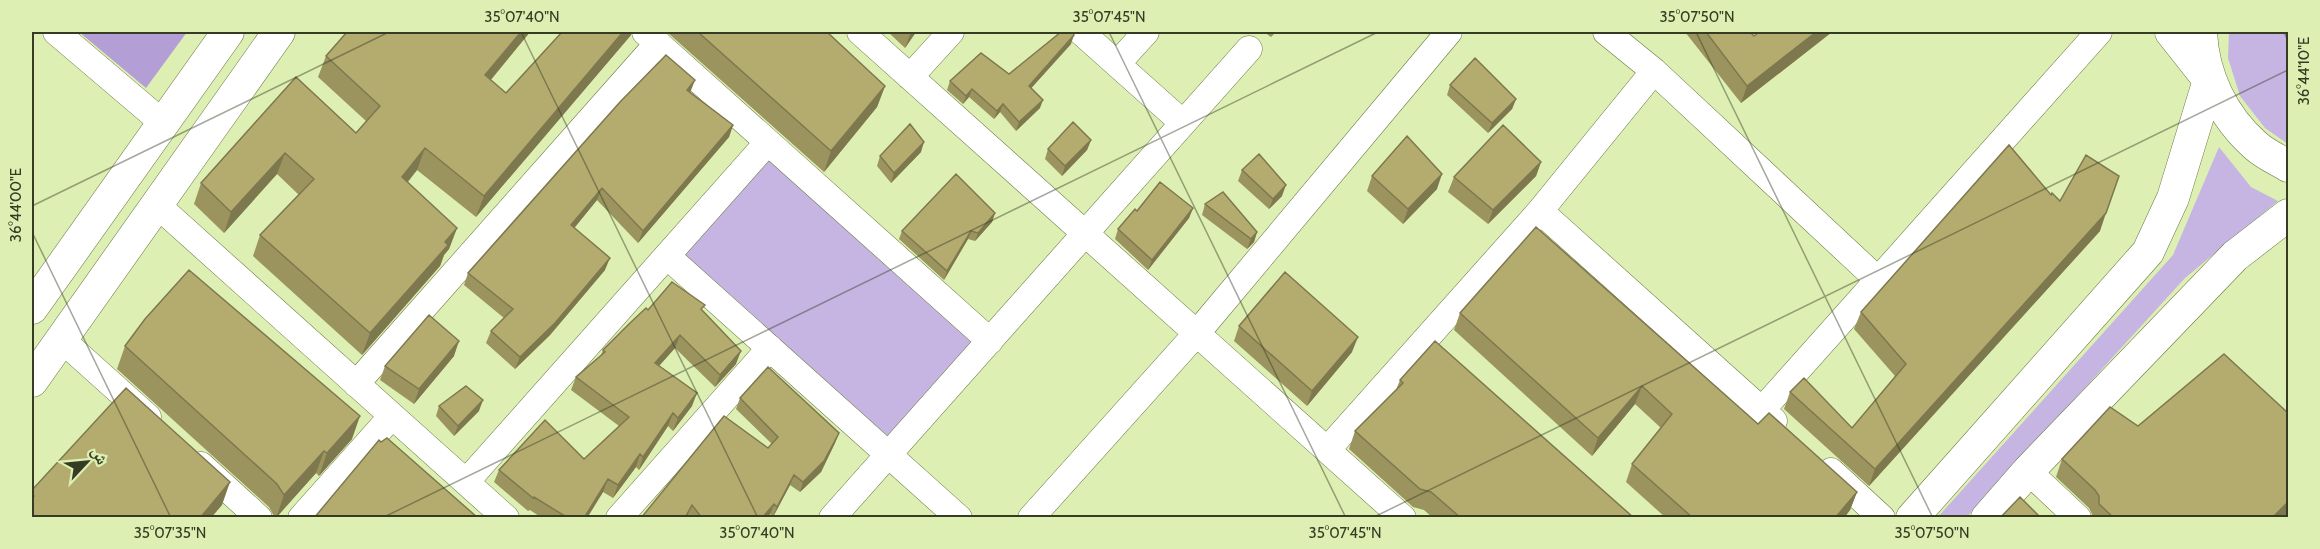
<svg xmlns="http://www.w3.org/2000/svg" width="2320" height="549" font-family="Cabin,'Noto Naskh Arabic',sans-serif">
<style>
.green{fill:#c6b5e3}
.forest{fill:#b39fd5}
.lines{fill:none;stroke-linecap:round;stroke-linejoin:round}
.minor-casing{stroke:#67763e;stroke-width:27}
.major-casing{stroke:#67763e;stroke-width:33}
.minor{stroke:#fff;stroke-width:26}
.major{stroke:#fff;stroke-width:32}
.wall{fill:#9b945f}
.shaded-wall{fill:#7e784e}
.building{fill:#b4ac6f;stroke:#7e784e;stroke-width:1.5}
.ticks{fill:none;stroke:#353c23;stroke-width:1.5;stroke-opacity:0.45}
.neatline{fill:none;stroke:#353c23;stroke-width:2}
.ticks-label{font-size:15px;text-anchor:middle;fill:#353c23}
</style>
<rect width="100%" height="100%" fill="#ddefb2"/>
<!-- green -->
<path class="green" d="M2229,32h59v112l-23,-16 -25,-32 -12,-38z
M768,142l222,199 -101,113 -222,-198z
M2219,147l32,40 27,14 -93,77 -218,239 -30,1 236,-263z"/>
<!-- forest -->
<path class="forest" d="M79,32h108l-41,56z"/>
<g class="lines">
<defs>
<path id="minor" d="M56,32l107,91
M645,32l345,309
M860,32l543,486
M1081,32l102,91
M1606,32l48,39 224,209
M1117,64l29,-32
M910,77l41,-45
M156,204l350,314
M1540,211l234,210
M667,256l292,262
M61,339l87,78
M356,384l302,-341
M1762,410l337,-378
M1327,450l213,-239 114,-140
M201,465l58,53
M1831,471l51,47
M2028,471l50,47
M466,482l302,-340
M301,518l91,-102
M619,518l151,-170
M832,518l417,-469
M1031,518l166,-185 252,-301"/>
<path id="major" d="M2201,32c2,44 22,85 55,114 9,8 22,14 32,20
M32,308l196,-276
M32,381l247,-349
M1912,518l236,-266 25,-54 36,-118 -38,-48
M1987,518l41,-47 207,-215 53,-41"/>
</defs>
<!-- minor casing -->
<use href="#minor" class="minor-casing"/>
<!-- major casing -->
<use href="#major" class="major-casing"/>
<!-- minor -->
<use href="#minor" class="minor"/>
<!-- major -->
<use href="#major" class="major"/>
</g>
<!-- wall -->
<path class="wall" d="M347,32h183l-39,48 15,13 125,-58 -155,182 -59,-47 -9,12 49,46 -8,21 -5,6 -4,11 -78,89 -109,-99 7,-21 39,-40 -22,-21 -53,59 -30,-29 7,-21 95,-106 60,56 10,-12 -48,-44 8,-21z
M667,32h160l58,54 -8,21 -53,65z
M888,32h28l-11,16z
M1264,32h12l-5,5z
M1685,32h65l4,4 78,-4 -91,71z
M1071,44l-40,44 9,20 -24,23 -16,-19 -6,7 -25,-22 -6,7 -16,-14 3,-9 59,-7z
M1450,85l66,14 -4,10 -24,24 -41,-38z
M690,92l43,33 -4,12 -91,106 -41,-43 -23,28 31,42 -55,65 -35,34 -29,-26 5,-12 13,-13 -40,-33 4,-12z
M1091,140l-4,10 -25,26 -17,-17 3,-10z
M921,152l-30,31 -14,-17 3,-10z
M1541,162l-5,14 -48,48 -40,-32 6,-15z
M1242,170l40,26 -13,13 -31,-28z
M1372,176l65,13 -34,35 -36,-33z
M2051,195l49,36 -231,255 -85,-77 6,-17 62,36 43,-52 -41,-47 7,-17z
M1205,204l52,28 -3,10 -7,7 -45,-34z
M1193,208l-4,10 -41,52 -33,-31 3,-10 19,-18z
M995,213l-3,9 -17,19 -7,-2 -24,41 -45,-41 3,-8z
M648,310l55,1 33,53 -21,23 -40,-39 -16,18 33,40 -19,25 -5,-5 -29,44 -3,-3 -23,31 -10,-6 -16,26h-45l-12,-8 -2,1 -34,-29 5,-12 85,-11 35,-33 -48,-36 5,-13 25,-22 2,-5z
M1460,313l298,111 99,68 -7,18 -6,8h-178l-40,-36 6,-18 29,-36 -26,-24 -43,52 -138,-126z
M1239,326l113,26 -45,54 -73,-65z
M125,346l227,93 -33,37 -3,-3 -41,45 -6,-11 -152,-138z
M454,356l-40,48 -34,-24 5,-14z
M1400,380l234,138h-201l-9,-8 -11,-3 -64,-58 6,-18 41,-41z
M740,398l99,35 -4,10 -14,29 -21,20 -10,-7 -17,32 -3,-3 -3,4h-77l-2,-3 -1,3h-46l127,-70 4,-4 -36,-35z
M439,406l40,5 -25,25 -18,-20z
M2289,414v98l-6,6h-191v-4l-3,-6 -33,-31 6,-18 76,-33z"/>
<!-- shaded-wall -->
<path class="shaded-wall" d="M521,32h9l-53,64 8,-21z
M623,32h9l-1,3 -155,182 8,-21z
M911,32h5l-11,16z
M1816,32h16l-91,71 6,-17z
M1074,35l-3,9 -45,50 3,-8z
M695,80l-5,13 -3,-3z
M885,86l-8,21 -53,65 7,-21z
M972,89l-3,8 -6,7 3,-8z
M1516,99l-4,10 -24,24 4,-10z
M1043,100l-3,8 -24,23 3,-9z
M1003,104l-3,8 -6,7 3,-8z
M733,125l-4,12 -91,106 5,-12z
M1091,140l-4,10 -25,26 3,-10z
M924,142l-3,10 -30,31 3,-10z
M425,148l-8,22 -23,28 8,-21z
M285,153l-8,21 -53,59 7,-21z
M1541,162l-5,14 -48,48 5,-14z
M1442,174l-5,15 -34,35 5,-15z
M1286,185l-4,11 -13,13 4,-10z
M602,188l-5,12 -30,37 4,-12z
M1193,208l-4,10 -41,52 4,-10z
M995,213l-3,9 -17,19 3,-8z
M2106,213l-6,18 -231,255 6,-17z
M457,228l-8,21 -5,6 -4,11 -78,89 8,-22z
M971,231l-3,8 -24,41 3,-9z
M1257,232l-3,10 -7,7 4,-10z
M610,258l-5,12 -55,65 -35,34 5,-12z
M680,335l-5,13 -25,28 5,-13z
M1358,337l-6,15 -45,54 5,-15z
M459,341l-5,15 -40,48 5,-15z
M741,351l-5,13 -21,23 5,-12z
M1642,386l-7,18 -43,52 6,-18z
M697,393l-5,13 -19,25 5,-13z
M483,400l-4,11 -25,25 4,-10z
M673,413l-5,13 -29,44 4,-13z
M360,416l-8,23 -33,37 8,-23z
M839,433l-4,10 -14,29 -21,20 3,-10z
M324,451l-8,22 -40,45 8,-23z
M640,454l-4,13 -23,31 5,-13z
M794,475l-4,10 -17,32 4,-10z
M608,479l-5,13 -16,26h-3z
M230,482l-8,23 -11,13h-11z
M1857,492l-7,18 -6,8h-9z
M2289,501v11l-6,6h-11z
M774,504l-4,10 -3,4h-5z"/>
<!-- building -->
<path class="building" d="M347,32h174l-36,43 21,18 56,-61h61l-139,164 -59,-48 -23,29 55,51 -12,14 3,3 -78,88 -110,-98 54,-56 -29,-26 -54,59 -30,-29 95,-106 60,56 24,-27 -54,-50z
M698,32h129l58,54 -54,65z
M1061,32h12l1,3 -45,51 14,14 -24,22 -16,-18 -6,7 -25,-22 -6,7 -16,-15 31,-28 28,21z
M1706,32h44l4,4 5,-4h57l-69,54z
M666,55l29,25 -8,10 46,35 -90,106 -41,-43 -31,37 39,33 -55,65 -35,34 -29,-26 22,-22 -45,-36 152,-171z
M1475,58l41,41 -24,24 -42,-38z
M1073,122l18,18 -26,26 -17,-17z
M910,124l14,18 -30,31 -14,-17z
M1503,125l38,37 -48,48 -39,-33z
M1407,136l35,38 -34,35 -36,-33z
M2009,145l42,50 1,-2 8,8 26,-46 33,21 -13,37 -231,256 -85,-77 14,-14 48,50 54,-64 -45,-52z
M1259,154l27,31 -13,14 -31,-29z
M956,174l39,39 -17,20 -7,-2 -24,40 -45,-40z
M1160,182l33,26 -41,52 -34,-31 17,-20 2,2z
M1223,192l34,40 -6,7 -46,-35z
M1536,227l222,197 11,-11 88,79 -22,26h-142l-61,-54 40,-50 -30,-28 -44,52 -138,-125z
M189,270l171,146 -33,37 -3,-2 -40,44 -7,-11 -152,-138 20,-27z
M1285,272l73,65 -46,54 -73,-65z
M672,282l33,23 -4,4 40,42 -21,24 -40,-40 -25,28 42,30 -19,25 -5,-5 -30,44 -3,-3 -22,31 -10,-6 -24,39h-16l-34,-21 -1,1 -34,-28 46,-50 39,39 45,-42 -53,-40 29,-25 -2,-2 27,-27 16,-15 2,2z
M429,315l30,26 -40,48 -34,-23z
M1435,341l199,177h-173l-30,-26 -11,-3 -65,-58 48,-48 -3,-3z
M2224,354l65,60v87l-17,17h-158l-15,-14v-8l-4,-6 -33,-31 48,-52 28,19z
M768,367l71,66 -15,28 -21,21 -9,-7 -17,32 -3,-3 -12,14h-60l-10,-13 -7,13h-44l83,-102 44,32 10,-11 -38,-39z
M466,386l17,14 -25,26 -19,-20z
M126,388l104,94 -30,36h-168v-20l2,-2 -2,-2v-4z
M387,438l91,80h-164l65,-78 2,2z
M2020,497l21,21h-41z"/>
<!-- ticks -->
<path class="ticks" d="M521,32l237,486M1109,32l237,486M1696,32l237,486M2284,32l4,9M32,206l357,-174M32,232l139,286M382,518l996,-486M1372,518l916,-448"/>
<!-- border -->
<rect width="2320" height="549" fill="none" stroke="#ddefb2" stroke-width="66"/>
<!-- north arrow -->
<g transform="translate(87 462) rotate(64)" stroke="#ddefb2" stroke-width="4.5" paint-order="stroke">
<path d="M0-4.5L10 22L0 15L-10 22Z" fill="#353c23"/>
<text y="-9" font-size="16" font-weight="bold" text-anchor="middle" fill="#353c23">ش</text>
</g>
<rect x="33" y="33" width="2254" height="483" class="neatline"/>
<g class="ticks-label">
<text x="522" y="22">35°07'40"N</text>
<text x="1109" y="22">35°07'45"N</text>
<text x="1697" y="22">35°07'50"N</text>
<text transform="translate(2304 71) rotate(-90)" y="5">36°44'10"E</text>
<text transform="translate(16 205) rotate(-90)" y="5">36°44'00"E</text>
<text x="170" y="538">35°07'35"N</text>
<text x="757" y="538">35°07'40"N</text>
<text x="1345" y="538">35°07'45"N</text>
<text x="1932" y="538">35°07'50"N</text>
</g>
</svg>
